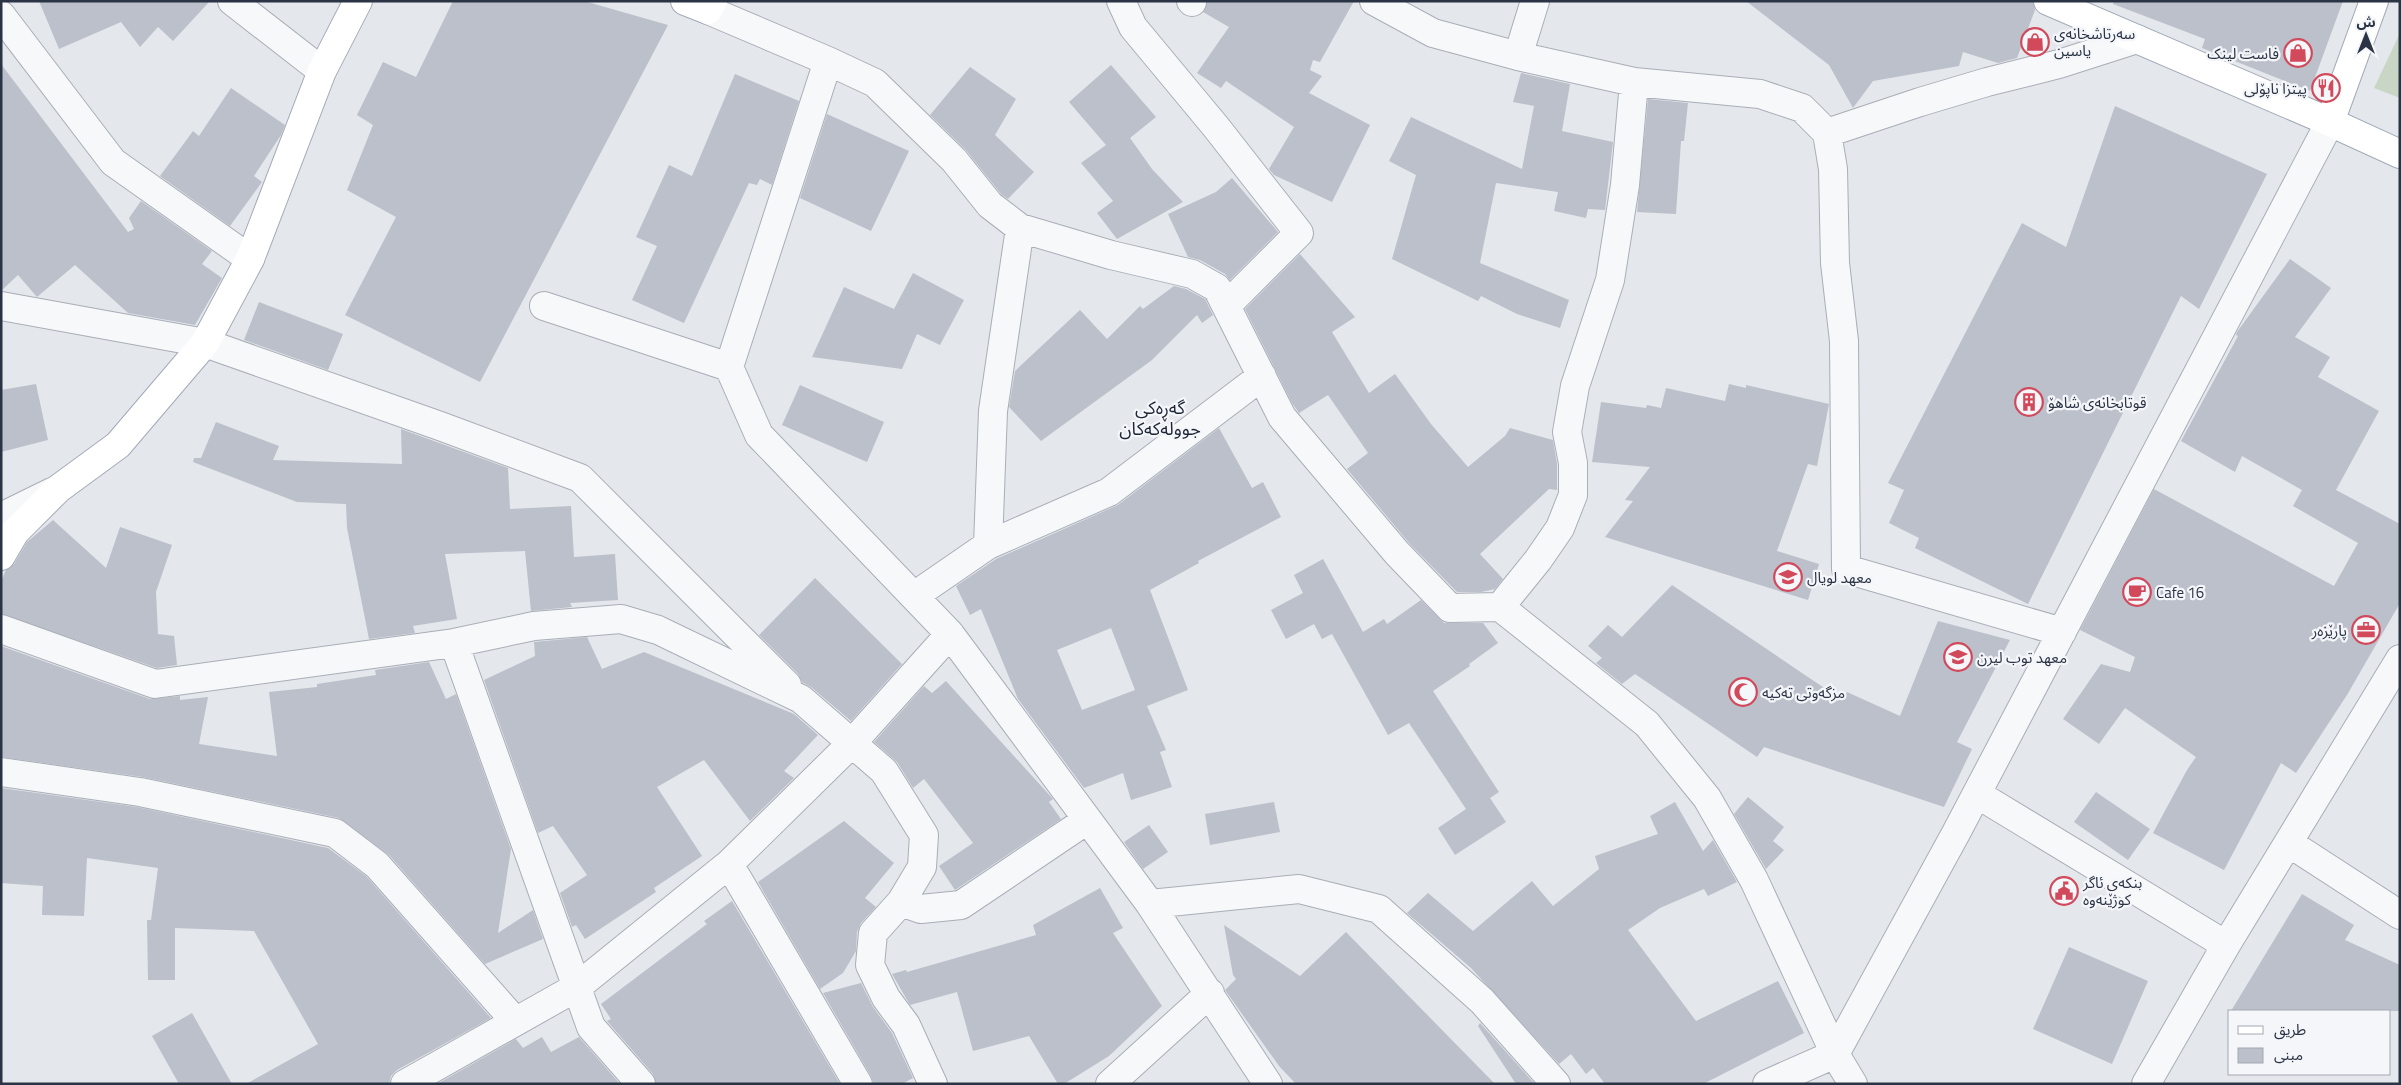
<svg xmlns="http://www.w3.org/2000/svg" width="2401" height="1085" font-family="'Titillium Web','Noto Sans Arabic',sans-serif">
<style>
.green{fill:#c9d6c5}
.building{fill:#bbc0ca;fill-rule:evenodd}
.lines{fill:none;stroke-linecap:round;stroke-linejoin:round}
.minor-casing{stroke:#a9aeb7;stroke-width:30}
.major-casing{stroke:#a3abb8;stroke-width:30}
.minor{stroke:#f7f8fa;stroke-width:28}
.major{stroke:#fff;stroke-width:28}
.labels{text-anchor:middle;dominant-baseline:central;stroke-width:4.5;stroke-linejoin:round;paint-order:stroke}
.poi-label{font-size:15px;fill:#2b3445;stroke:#f4f6f9;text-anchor:start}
.quarter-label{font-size:18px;fill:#1d2536;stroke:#f4f6f9}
</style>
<rect width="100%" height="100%" fill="#e4e7ec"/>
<!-- green -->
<path class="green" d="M2400,33v65l-26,-10z"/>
<!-- building -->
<path class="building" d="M39,1h171l-37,40 -15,-14 -18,20 -19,-25 -62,27z
M453,1h131l84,24 -188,357 -135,-67 51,-98 -49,-27 26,-65 -16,-10 26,-53 33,15z
M1207,1h147l-34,61 -7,-2 -3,10 12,6 -13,17 61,32 -38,77 -58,-27 -5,-6 25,-42 -68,-46 -5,7 -24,-15 32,-46 -26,-15z
M1746,1h287l2,9 -18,48 -19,5 -35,-11 -4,14 -86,15 -20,27 -24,-43z
M2114,1h229l-33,90 -108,-43 3,-9 -92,-35z
M1,64l127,168 6,-3 -5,-11 12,-17 71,50 -10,13 20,14 -27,47 -67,-12 -53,-48 -38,32 -19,-22 -17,16z
M1111,65l45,52 -26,21 22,31 31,33 -66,37 -20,-26 16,-12 -32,-38 25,-18 -37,-43z
M970,67l46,32 -21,36 39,37 -26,27 -7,-5 -36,-45 -35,-34z
M1521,73l49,11 -8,47 51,11 -8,68 -17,-1 -2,9 -32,-7 4,-19 -62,-9 -16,80 89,37 -9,28 -43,-14 -36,-18 -3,5 -86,-42 24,-84 -27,-14 22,-44 111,52 12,-63 -21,-4z
M735,74l64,27 -27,84 -12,-6 -3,6 -8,-2 -65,140 -52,-23 25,-54 -21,-9 33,-72 23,11z
M231,88l54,37 -4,10 -27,41 8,6 -32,44 -70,-50 33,-45 6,5z
M1648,99l40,4 -4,38h-3l-5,73 -39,-2z
M2115,106l152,68 -68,135 -18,-13 -153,308 -113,-56 4,-10 -30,-15 15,-33 -16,-7 134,-260 44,24z
M827,114l82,37 -38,80 -71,-33z
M1232,178l46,54 -48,48 -5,-6 -25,-14 -12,-3 -20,-43 48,-22z
M1300,254l55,63 -23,15 37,61 26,-19 36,50 37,43 37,-31 5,-8 43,12 4,24v26l-8,-1 -69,65 23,25 -8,10 -14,3h-24l-47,-48 -63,-75 21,-16 -40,-58 -29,18 -7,-10 -47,-94z
M2290,259l41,29 -36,49 35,20 -12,20 61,34 -43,79 64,34v79l-53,92 -51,78 -15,-10 -57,107 -71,-37 34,-63 9,-13 -71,-49 -26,36 -36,-25 38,-55 29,8 5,-15 -55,-27 74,-141 180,97 24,-43 -65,-37 9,-16 -60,-34 -7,16 -54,-31 57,-105 -2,-1 1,-3z
M913,273l51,27 -24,45 -23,-11 -15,35 -90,-12 32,-70 50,22z
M1174,286l12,3 19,10 8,16 -11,8 -5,-8 -45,45 -111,81 -32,-34 6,-36 65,-61 27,29 33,-33 3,3z
M259,302l84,32 -15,36 -84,-30z
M36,384l12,56 -47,12v-62z
M1729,384l17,4v-3l83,19 -12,62 -9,-2 -31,87 42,13 -11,36 -203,-63 28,-36 -8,-1 25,-33 -58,-5 9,-60 45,6 1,-3 14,3 5,-20 59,13z
M800,385l84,37 -17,40 -85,-37z
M216,422l63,24 -6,14 129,4 -1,-35 107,39 2,41 61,-3 3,51 41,-3 3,46 -48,3 2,4 -41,4 -6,-60 -80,3 12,65 -44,7 2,7 -46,6 -22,-111 -1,-24 -49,-2 -104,-40 1,-4h7z
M1219,428l33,60 11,-6 18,35 -83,44 1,2 -49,27 38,100 -41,16 19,44 -6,2 12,35 -41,13 -8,-27 -39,15 -66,-89 -37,-90 -11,6 -14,-29 40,-27 122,-54zM1111,628l24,62 -53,20 -25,-60z
M53,520l53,48 14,-41 52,18 -16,47 2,42 16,2 3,29 -20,3 -156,-54v-33l5,-11 8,-6 13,-22z
M1323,559l40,73 21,-13 3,5 34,-24 23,23h39l15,20 -29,21 1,2 -37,25 66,101 -9,6 16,24 -51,33 -17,-27 28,-19 -57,-86 -21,12 -56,-101 -10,5 -8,-15 -28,15 -15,-29 32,-17 -9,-18z
M815,578l87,86 -51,57 -40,-34 -9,-5 -4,-8 -39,-39z
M1672,585l170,115 5,-8 53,24 38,-95 72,19 -53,102 15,7 -28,58 -180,-60 -7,10 -122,-83 -13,10 -26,-21 6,-5 -14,-12 20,-21 14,12z
M587,637l15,32 42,-17 150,62 24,21 -34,36 10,7 -44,43 -46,-61 -47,27 45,69 -48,32 2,4 -71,47 -9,-14 -4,2 -12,-34 27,-18 -34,-49 -15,7 -54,-153 51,-24 -1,-14z
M1,646l149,53 30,-3v4l28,-3 -9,47 78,12 -8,-64 48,-5v-3l59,-9 -1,-5 54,-8 17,37 10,-5 55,155 -13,84 35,-23 10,29 -58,25 -96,-109 -50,-37 -196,-41 -142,-20z
M946,681l107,118 -4,3 12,17 -106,71 -16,-24 34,-23 -49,-64 -11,9 -16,-26 -23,-20 50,-56 8,7z
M1,788l136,19 191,41 38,28 125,142 -94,52 -6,6 -2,8h-143l72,-40 -64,-113 -79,-3v52h-27l-1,-60h4l7,-52 -71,-10 -3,58 -42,-1 1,-29 -42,-3z
M2096,792l54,37 -22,31 -54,-38z
M1748,797l36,30 -11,14 11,9 -18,19 -32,-55z
M1274,802l6,30 -70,13 -5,-31z
M1675,802l28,49 10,-11 24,42 -29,14 -4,-7 -44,19 -32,22 68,91 82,-40 26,52 -101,51h-98l-12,-16 -7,6 -15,-20 -12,10 -88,-96 -64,-55 21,-20 45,38 59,-50 21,25 46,-37 -4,-13 63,-22 -8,-18z
M844,821l50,42 -29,35 11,9 -15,16 -4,9 -1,19 -13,22 -23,16 -62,-107z
M1149,825l19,27 -25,17 -19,-27z
M1100,888l23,40 -10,5 49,73 -53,50 -45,28h-6l-29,-48 -56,15 -16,-59 -47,13 -18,-31 14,-4 1,2 129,-37 -3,-10z
M2302,894l52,31 -9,15 55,25v46h-169z
M732,901l108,183h-184l-3,-10 -46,-53 4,-2 -10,-15 106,-80 -3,-3z
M1224,925l76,51 46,-44 149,152h-199l-17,-18 -54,-76 11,-11 -3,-4z
M2069,947l79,34 -36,83 -79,-35z
M861,983l12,24 19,26 21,45 -11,6h-28l-3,-8 -48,-83z
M192,1013l40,71h-53l-27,-48z
M1480,1023l54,60 -18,1 -38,-58z
M542,1037l9,15 28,-15 41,47h-183l79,-45 7,9z"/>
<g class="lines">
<defs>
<path id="minor" d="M232,1l90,70
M1121,1l12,26 83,100 83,106 -72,72
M1191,1l1,1
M1374,1l59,32 85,23 116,26 126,12 42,14 25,25 6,36 2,94 9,78 2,228 216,63
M708,10l120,51 47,22 79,77 36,45 30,23 91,27 81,19 25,14 65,129 115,136 53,55 50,-1 147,117 60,74 47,82 81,174 18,30
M1,15l112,147 137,97
M1518,56l17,-55
M828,61l-99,306 30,68 191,199 200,270 118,180
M1827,133l93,-31 67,-20 72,-18 78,-25
M1,306l204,37 235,83 140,52 207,207
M544,306l185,61
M1,517l51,-25
M988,545l5,-134 27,-183
M914,596l74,-51 121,-53 153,-116
M1500,607l38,-47 22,-32 13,-33v-32l-6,-31 8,-46 35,-106 15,-95 9,-103
M1,629l154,55 299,-41 80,-17 87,-7 37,11 143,69 83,72 40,64 -2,32 -21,35 -28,31 -3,32 16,33 20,27 27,59
M454,643l137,384 50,57
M1,772l139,20 195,41 42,32 138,156
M1977,794l249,151 174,-286
M2289,843l111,72
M729,864l129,220
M901,902l20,7 40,-4 126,-85
M1150,904l149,-15 80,20 103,92 74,83
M405,1084l172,-97 152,-123 123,-121 98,-109
M1110,1084l100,-91
M1767,1084l68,-30 121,-221 374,-711
M2146,1084l80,-139"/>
<path id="major" d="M685,1l23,9 5,-9
M2048,1l282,121 70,32
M2330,122l44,-121
M1,556l14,-24 43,-43 60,-44 87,-102 45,-84 72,-188 36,-70"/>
</defs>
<!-- minor casing -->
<use href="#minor" class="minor-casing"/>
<!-- major casing -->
<use href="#major" class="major-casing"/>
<!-- minor -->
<use href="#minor" class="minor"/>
<!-- major -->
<use href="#major" class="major"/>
</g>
<!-- icons -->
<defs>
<symbol id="shop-ring" viewBox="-11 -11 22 22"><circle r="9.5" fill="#f4f6f9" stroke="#d1495b" stroke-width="1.5"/><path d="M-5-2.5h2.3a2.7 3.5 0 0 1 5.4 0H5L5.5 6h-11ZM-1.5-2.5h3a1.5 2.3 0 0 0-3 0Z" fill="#d1495b"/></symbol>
<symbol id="restaurant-ring" viewBox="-11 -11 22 22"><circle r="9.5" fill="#f4f6f9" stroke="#d1495b" stroke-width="1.5"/><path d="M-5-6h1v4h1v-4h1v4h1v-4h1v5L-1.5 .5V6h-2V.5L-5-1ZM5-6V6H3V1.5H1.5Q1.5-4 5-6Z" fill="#d1495b"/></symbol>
<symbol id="building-ring" viewBox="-11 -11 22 22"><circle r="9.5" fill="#f4f6f9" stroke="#d1495b" stroke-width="1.5"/><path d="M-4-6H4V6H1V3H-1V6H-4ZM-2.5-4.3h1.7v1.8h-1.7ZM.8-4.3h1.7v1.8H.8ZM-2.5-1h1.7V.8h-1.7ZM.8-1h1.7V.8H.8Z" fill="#d1495b"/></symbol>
<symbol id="school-ring" viewBox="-11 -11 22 22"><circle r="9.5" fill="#f4f6f9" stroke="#d1495b" stroke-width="1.5"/><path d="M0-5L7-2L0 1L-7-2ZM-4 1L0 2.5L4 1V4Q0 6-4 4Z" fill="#d1495b"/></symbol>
<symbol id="cafe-ring" viewBox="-11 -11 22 22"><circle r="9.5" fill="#f4f6f9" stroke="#d1495b" stroke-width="1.5"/><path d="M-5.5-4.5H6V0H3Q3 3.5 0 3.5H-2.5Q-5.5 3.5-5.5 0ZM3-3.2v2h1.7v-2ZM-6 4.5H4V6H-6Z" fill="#d1495b"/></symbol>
<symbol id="office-ring" viewBox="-11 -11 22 22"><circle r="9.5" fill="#f4f6f9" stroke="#d1495b" stroke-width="1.5"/><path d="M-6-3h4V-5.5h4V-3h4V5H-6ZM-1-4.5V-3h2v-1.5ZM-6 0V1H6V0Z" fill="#d1495b"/></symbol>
<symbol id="mosque-ring" viewBox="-11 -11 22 22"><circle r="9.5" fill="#f4f6f9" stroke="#d1495b" stroke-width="1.5"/><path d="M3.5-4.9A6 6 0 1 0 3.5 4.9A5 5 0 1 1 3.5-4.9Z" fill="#d1495b"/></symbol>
<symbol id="civic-ring" viewBox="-11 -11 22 22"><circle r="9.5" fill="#f4f6f9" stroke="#d1495b" stroke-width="1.5"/><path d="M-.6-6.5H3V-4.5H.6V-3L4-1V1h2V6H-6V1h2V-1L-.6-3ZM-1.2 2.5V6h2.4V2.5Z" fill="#d1495b"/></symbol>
</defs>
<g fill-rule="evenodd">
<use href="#shop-ring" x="2019" y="26" width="32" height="32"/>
<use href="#shop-ring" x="2282" y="37" width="32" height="32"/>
<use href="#restaurant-ring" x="2310" y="72" width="32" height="32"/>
<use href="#building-ring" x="2013" y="386" width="32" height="32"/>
<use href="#school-ring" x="1772" y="561" width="32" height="32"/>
<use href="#cafe-ring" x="2121" y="576" width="32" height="32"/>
<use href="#office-ring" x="2350" y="614" width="32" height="32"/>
<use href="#school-ring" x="1942" y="641" width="32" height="32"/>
<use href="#mosque-ring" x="1727" y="676" width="32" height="32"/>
<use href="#civic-ring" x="2048" y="875" width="32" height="32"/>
</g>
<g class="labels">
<!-- poi labels -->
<g class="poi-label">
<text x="2054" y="33">سە‌رتاشخانە‌ی<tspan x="2054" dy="17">یاسین</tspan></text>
<text x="2279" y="53" text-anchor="end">فاست لینک</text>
<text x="2307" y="88" text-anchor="end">پیتزا ناپۆلی</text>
<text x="2048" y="402">قوتابخانەی شاهۆ</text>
<text x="1807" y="577">معهد لويال</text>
<text x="2156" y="592">Cafe 16</text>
<text x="2347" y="630" text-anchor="end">پارێزەر</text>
<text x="1977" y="657">معهد توب ليرن</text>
<text x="1762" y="692">مزگەوتی تەکیە</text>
<text x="2083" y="882">بنکەی ئاگر<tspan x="2083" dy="17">کوژێنەوە</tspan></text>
</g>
<!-- quarter labels -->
<g class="quarter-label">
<text x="1160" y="407">گەڕەکی<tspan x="1160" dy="21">جوولەکەکان</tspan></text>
</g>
</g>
<!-- border -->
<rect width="2401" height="1085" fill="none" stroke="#2b3445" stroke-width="5"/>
<!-- legend -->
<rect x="2228" y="1010" width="162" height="65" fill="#f4f6f9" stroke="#a4a8b1"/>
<rect x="2238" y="1026" width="25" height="8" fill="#ffffff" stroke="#a4a8b1"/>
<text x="2274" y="1035" font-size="15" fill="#2b3445">طريق</text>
<rect x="2238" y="1048" width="25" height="15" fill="#bbc0ca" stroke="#a4a8b1"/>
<text x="2274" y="1060" font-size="15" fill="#2b3445">مبنى</text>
<!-- north arrow -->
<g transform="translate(2366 35)" stroke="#f4f6f9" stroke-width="4" paint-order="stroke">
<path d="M0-4L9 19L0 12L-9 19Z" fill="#2b3445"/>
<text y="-8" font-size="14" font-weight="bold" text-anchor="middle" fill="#2b3445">ش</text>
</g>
</svg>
